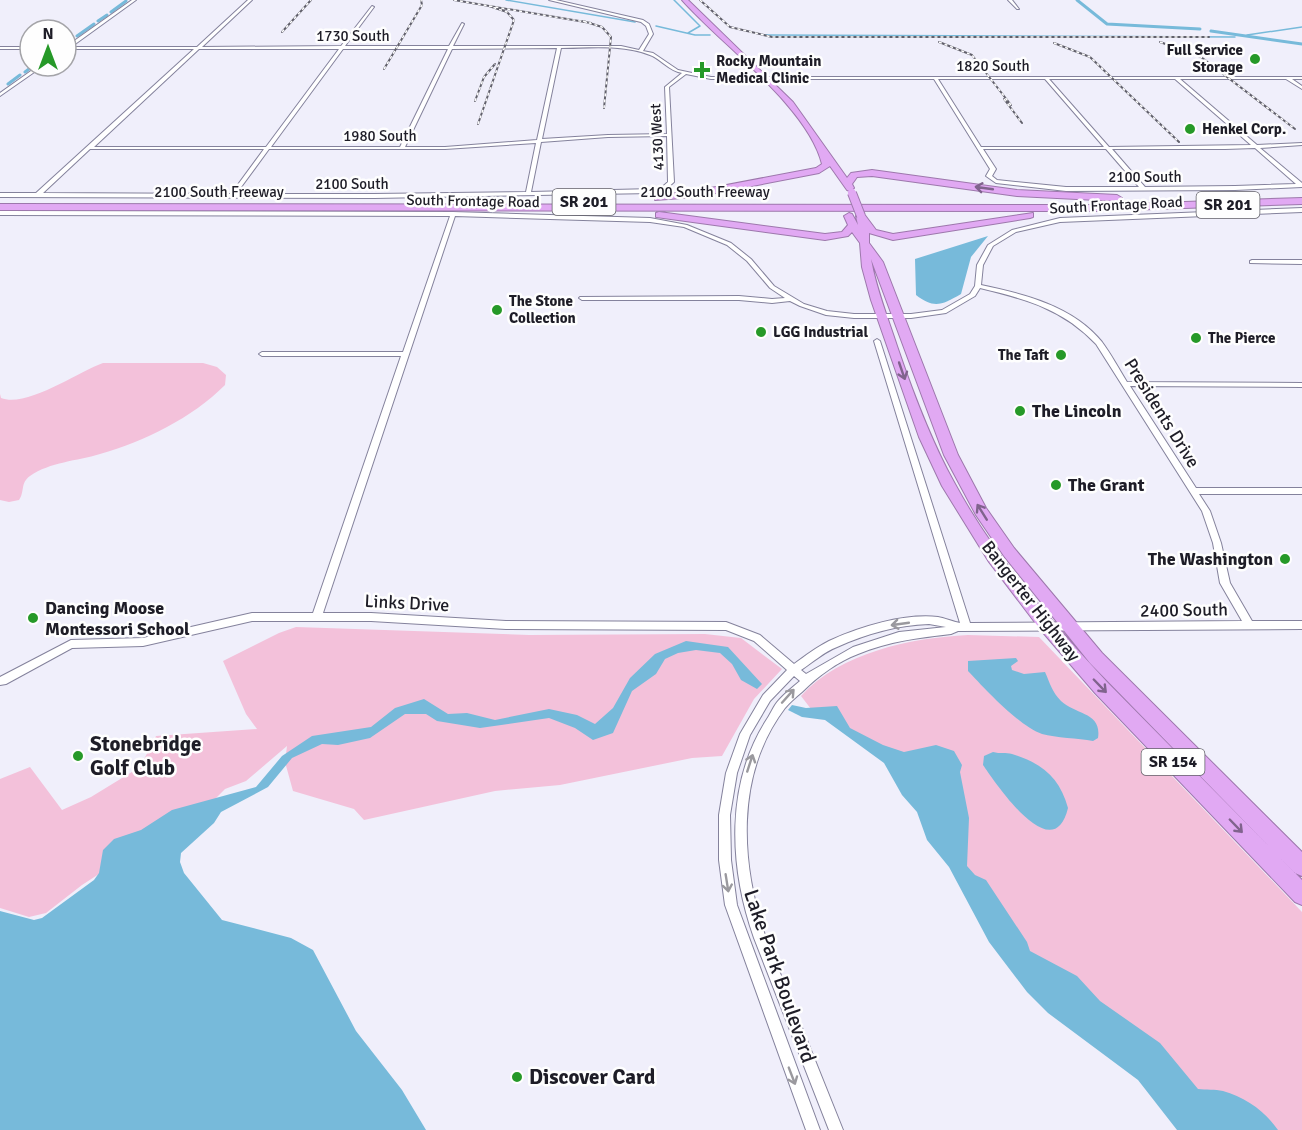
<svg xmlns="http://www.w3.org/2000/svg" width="1302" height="1130" font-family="Signika,sans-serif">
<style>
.green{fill:#f3c1da}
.water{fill:#77bada}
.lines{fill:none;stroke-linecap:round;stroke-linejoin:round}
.stream{stroke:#77bada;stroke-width:1.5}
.canal{stroke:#77bada;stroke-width:3}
.minor-casing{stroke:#84829c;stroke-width:2}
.highway-casing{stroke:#9d78ac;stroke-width:2}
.minor{fill:#fff;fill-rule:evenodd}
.highway{fill:#e1a9f3;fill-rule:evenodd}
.rail-casing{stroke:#61606b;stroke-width:2}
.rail{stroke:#fefefe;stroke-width:1.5;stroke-dasharray:3;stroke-linecap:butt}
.highway-bridge-casing{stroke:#9d78ac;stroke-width:10;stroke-linecap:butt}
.highway-bridge{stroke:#e1a9f3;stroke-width:8}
.oneway{stroke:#80638d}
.oneway2{stroke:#9a999e}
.poi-dot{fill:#269928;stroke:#fefefe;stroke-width:2}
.labels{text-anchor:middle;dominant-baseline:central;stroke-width:5;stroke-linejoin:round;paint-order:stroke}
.far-street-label{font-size:15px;fill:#1e1d27;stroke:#fefefe}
.far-poi-label{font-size:15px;font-weight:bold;fill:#1e1d27;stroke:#fefefe;text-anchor:start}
.shield{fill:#fefefe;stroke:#616068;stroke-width:1.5}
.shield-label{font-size:16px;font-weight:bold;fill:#1e1d27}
.poi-label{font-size:18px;font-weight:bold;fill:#1e1d27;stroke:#fefefe;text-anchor:start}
.street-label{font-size:18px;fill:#1e1d27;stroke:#fefefe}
.near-poi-label{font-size:21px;font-weight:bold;fill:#1e1d27;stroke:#fefefe;text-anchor:start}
.near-street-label{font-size:21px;fill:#1e1d27;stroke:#fefefe}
</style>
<rect width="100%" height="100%" fill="#f0effb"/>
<!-- green -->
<path class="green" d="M103,363h100l14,4 9,8 -1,10c-33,33 -80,56 -125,69 -23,7 -50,8 -70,22 -10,7 -5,16 -11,24l-10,2 -9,-2v-106l1,4c26,10 77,-26 102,-35z
M296,627l233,8 176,-1 36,4 41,31 -28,30 -32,57 -30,2 -132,27 -65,6 -131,29 -10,-11 -61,-18 -8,-29 2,-16 -41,35 -21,8 -9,9 -134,87 -36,28 -17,4 -29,-9v-129l30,-12 32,43 29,-13 49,-30 16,-31 101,-7 -11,-15 -23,-53 56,-28z
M968,635l71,2 263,275v218h-99l-176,-162 -140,-214 -76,-45 -10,-13c40,-44 110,-58 167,-61z"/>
<!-- water -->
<path class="water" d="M988,236l-17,21 -10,37c-19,11 -27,15 -45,1l-1,-36z
M686,641l42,6 34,37 -5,5 -16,-9 -9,-16 -12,-11 -24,-3 -18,3 -13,6 -9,15 -24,17 -19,42 -20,7 -18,-12 -26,-10 -69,10 -43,-7 -11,-7h-21l-35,24 -32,7 -16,-1 -30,14 -24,29 -47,25 -7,11 -33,30 -1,9 4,11 38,47 69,18 22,12 43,81 46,59 24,40h-426v-219l34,9 8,-2 52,-38 5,-7 4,-23 11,-11 27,-9 31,-20 84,-23 26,-31 30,-20 59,-9 24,-19 29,-9 24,15 19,-1 28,7 54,-11 28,6 18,9 18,-16 17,-30 25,-24z
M1016,658l2,3 -7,5 1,4 12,4 21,-2c5,11 7,20 16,29 15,14 41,11 37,37l-5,3c-15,-3 -37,-3 -51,-7 -22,-7 -58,-46 -74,-63v-10z
M792,705l14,3 31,-2 13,22 33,17 21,7 32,-7 18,6 8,14 -2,7 9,46 -2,48 8,9 11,5 41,62 3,9 47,25 23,25 60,42 38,46c8,1 17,0 25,2 22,6 42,20 55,39h-101l-39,-50 -90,-67 -21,-21 -38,-50 -40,-75 -22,-27 -10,-28 -15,-17 -18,-32 -59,-43 -23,-3 -14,-7z
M993,752c7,2 13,0 19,2 30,9 48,24 56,54 -15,62 -73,-26 -85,-43l1,-9z"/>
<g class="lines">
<!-- stream -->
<path class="stream" d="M506,0l129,22
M674,0l26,26 -12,7
M656,26l39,9h15
M765,35l470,2
M1247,35l55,-8"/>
<!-- canal -->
<path class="canal" d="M1077,0l30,24 93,5
M111,12l15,-11
M98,21l9,-6
M1211,31l91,13
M77,36l17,-12
M66,43l7,-4
M25,72l8,-6
M8,84l12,-9"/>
<defs>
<path id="minor" d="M132,0h4l-65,47h126l51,-47h4l-50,47 139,-1 31,-40 2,1 -29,39h104l13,-23 2,1 -11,22h168l18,4 10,-16 -3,-8 -5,-4 -92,-22h7l87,20 6,4 4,10 -10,17 10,2 25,17 33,7h591v2h-10l10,7v3l-16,-10h-106l77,66 45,-2v2l-42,3 42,35v4l-67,3 -169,1 -70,-8 -10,-7 4,-7 -56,-90h-223l-25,-5 -17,13 5,95 -9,8 -12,3 -279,5 -374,-1v-4h36l158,-144h-128l1,-3zM557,48l-20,92 -92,7h-40l47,-98zM561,48c28,0 61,-4 89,7 11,4 19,16 32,18l-17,14 2,47 -59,1 -66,4zM199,49h140l-73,98h-172zM343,49h105l-48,98h-129zM938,79h107l59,68h-123zM1049,79h126l76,66 -142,2zM667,136l1,46 -7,6 -8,1 -122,3 10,-50 67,-5zM536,143l-10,49 -152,2h-138l33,-45h176zM1255,148l41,36 -61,2 -90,1 -33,-38h113zM90,149h174l-33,45 -188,-1zM983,149h123l33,38h-73l-69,-7 -5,-4 4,-7z
M1008,0h4l7,9h-2z
M0,47h30v2h-30z
M38,66h5l-43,30v-3z
M1302,208v4l-242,10 -44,10 -23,14 -10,19 -2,20c43,9 92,21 121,57 9,12 17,27 25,40l175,1v4l-172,-1 66,102h106v6h-103l11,17 11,32 9,40 22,38h50v8l-344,2 -7,3c-34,4 -61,7 -93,20 -21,8 -41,23 -56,38 -6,5 -12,10 -17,16 -50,66 -45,155 -19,230l77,192h-14l-75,-192c-25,-71 -29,-154 13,-219 4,-6 7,-14 12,-19 6,-7 14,-13 21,-19l-6,-5 -24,25 -20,34 -13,38 -7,42 1,45 6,45 83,225h-14l-81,-225 -6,-45v-45l7,-42 14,-39 23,-39 24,-25 -33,-29 -28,-11 -220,-1 -135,-8h-119l-109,25 -71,2 -66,36 -6,1v-8l71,-37 72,-2 109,-25h61l88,-257h-139l-3,-2 3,-2h141l47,-136 -450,-1v-4l453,1 197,6 37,7 44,18 20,16 23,27 30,18 23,7 27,3h57l31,-4 28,-16 5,-8 2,-21 11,-20 24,-15 48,-12zM455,216l195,6 34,5 43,18 20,16 23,27 15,10 -13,1 -33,-3 -159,1 -1,1 3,2h157l33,3 18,-2 10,5 26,9 28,3h57l35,-5 29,-17 5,-8c46,11 83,21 116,56l106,167 11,32 7,40 22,38 -272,2 -90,-282 -3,-2 -3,2 86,282c-7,-1 -15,-5 -22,-6 -33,-4 -79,10 -109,24 -12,6 -24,15 -35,23l-34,-29 -34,-13 -220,-1 -135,-8h-48zM929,624l17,3 -47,5 -46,15 -47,27 -5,-4c12,-8 23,-18 36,-23 29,-13 60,-22 92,-23z
M1252,260h50v4l-52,-1v-2z"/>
<path id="highway" d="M682,0h6l105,102 54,76 4,-5 21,-3 145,20 100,5 5,3 -5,3 -100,-5 -145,-20 -15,1 -5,7 2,4 -4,3 -3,-1 -17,-24 -11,7 -124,24 -40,3v-4l3,-1 37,-4 121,-23 6,-4c-14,-57 -100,-119 -140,-164z
M1302,198v6l-205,7 -1097,-1v-6l1097,1z
M659,212l166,22 17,-2 6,-7 -4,-9 5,-3 3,1 6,11 -2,-9 8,-2 12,16 17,4 140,-21v4l-3,1 -137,22 -24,-7v10l14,19 75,193 28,53 28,40 88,105 200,199v24l-7,-3 -205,-210 -86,-107 -28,-41 -32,-60 -73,-196c5,30 17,59 26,87 16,47 34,95 58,138 40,74 96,137 152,198l195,198v25l-7,-3 -200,-209 -55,-64 -51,-67 -47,-76 -23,-49 -48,-137 -9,-33 -2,-24 -8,-11 -4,4 -23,4 -169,-23v-4z"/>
</defs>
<!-- minor casing -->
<use href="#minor" class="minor-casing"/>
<!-- highway casing -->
<use href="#highway" class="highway-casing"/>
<!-- minor -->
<use href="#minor" class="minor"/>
<!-- highway -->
<use href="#highway" class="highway"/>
<defs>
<path id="rail" d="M454,0l137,23
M700,0l30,27 42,10h437
M583,21l19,6 9,10 -7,71
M282,32l29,-32
M939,42l33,13 39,50
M1160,42l41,15 94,72
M1054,43l36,14 89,85
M384,69l38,-64 -1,-5
M1004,99l18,24
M475,101l9,-24 11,-13
M478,124l36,-104 -7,-8 -18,-6"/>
</defs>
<!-- rail casing -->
<use href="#rail" class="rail-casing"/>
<!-- rail -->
<use href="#rail" class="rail"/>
<defs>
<path id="highway-bridge" d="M852,193l9,23"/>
</defs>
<!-- highway-bridge casing -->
<use href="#highway-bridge" class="highway-bridge-casing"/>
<!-- highway-bridge -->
<use href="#highway-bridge" class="highway-bridge"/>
</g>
<!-- one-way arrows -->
<defs><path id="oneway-shaft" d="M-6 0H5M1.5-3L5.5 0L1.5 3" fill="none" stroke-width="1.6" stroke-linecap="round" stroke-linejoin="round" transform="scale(1.5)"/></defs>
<g class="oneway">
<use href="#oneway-shaft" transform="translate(984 188) rotate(-172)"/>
<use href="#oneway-shaft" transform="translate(902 371) rotate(71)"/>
<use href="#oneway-shaft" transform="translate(982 512) rotate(-122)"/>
<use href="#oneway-shaft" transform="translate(1100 686) rotate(46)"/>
<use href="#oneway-shaft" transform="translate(1236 826) rotate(46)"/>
</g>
<g class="oneway2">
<use href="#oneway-shaft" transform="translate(900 624) rotate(172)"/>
<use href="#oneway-shaft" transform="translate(788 696) rotate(-48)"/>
<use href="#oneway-shaft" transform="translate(750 763) rotate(-72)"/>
<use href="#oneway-shaft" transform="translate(727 883) rotate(81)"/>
<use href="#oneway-shaft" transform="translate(792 1076) rotate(69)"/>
</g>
<!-- markers -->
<g class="poi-dot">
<circle cx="1255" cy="59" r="6"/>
<path d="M699 61h6v6h6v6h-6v6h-6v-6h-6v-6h6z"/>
<circle cx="1190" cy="129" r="6"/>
<circle cx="497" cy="310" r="6"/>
<circle cx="761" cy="332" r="6"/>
<circle cx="1196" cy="338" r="6"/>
<circle cx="1061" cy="355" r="6"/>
<circle cx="1020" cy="411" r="6"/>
<circle cx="1056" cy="485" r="6"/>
<circle cx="1285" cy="559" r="6"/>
<circle cx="33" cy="618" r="6"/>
<circle cx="78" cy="756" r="6"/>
<circle cx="517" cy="1077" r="6"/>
</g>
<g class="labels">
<!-- far-street labels -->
<g class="far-street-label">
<text x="353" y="36">1730 South</text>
<text x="993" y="66">1820 South</text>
<text x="380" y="136">1980 South</text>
<text transform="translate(657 137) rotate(-93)">4130 West</text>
<text x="1145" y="177">2100 South</text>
<text x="352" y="184">2100 South</text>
<text x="219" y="192">2100 South Freeway</text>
<text x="705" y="192">2100 South Freeway</text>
<text transform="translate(473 201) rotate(1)">South Frontage Road</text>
<text transform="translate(1116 205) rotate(-3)">South Frontage Road</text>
</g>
<!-- far-poi labels -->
<g class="far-poi-label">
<text x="1243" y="50" text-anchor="end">Full Service<tspan x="1243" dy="17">Storage</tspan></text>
<text x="716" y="61">Rocky Mountain<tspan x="716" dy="17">Medical Clinic</tspan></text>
<text x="1202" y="129">Henkel Corp.</text>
<text x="509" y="301">The Stone<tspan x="509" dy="17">Collection</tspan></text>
<text x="773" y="332">LGG Industrial</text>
<text x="1208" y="338">The Pierce</text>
<text x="1049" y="355" text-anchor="end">The Taft</text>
</g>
<!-- shield labels -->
<g class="shield">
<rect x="552.5" y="189" width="63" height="26" rx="4.5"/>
<rect x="1196.5" y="192" width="63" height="26" rx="4.5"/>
<rect x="1141.5" y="749" width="63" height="26" rx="4.5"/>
</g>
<g class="shield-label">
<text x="584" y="202">SR 201</text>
<text x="1228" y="205">SR 201</text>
<text x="1173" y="762">SR 154</text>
</g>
<!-- poi labels -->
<g class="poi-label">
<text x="1032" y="411">The Lincoln</text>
<text x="1068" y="485">The Grant</text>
<text x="1273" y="559" text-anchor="end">The Washington</text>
<text x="45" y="608">Dancing Moose<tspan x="45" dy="21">Montessori School</tspan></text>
</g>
<!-- street labels -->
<g class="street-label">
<text transform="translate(1162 413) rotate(58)">Presidents Drive</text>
<text transform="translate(1031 601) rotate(52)">Bangerter Highway</text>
<text transform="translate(407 603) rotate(3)">Links Drive</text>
<text transform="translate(1184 610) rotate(-1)">2400 South</text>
</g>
<!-- near-poi labels -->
<g class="near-poi-label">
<text x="90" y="744">Stonebridge<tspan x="90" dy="24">Golf Club</tspan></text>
<text x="529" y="1077">Discover Card</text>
</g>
<!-- near-street labels -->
<g class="near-street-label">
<text transform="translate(780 976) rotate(71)">Lake Park Boulevard</text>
</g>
</g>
<!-- north arrow -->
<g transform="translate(48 48)"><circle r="28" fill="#fefefe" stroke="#a4a4a8" stroke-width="1.5"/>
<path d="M0-4.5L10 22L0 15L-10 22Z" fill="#269928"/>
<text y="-9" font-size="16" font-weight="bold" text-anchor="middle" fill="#1e1d27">N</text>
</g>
</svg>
